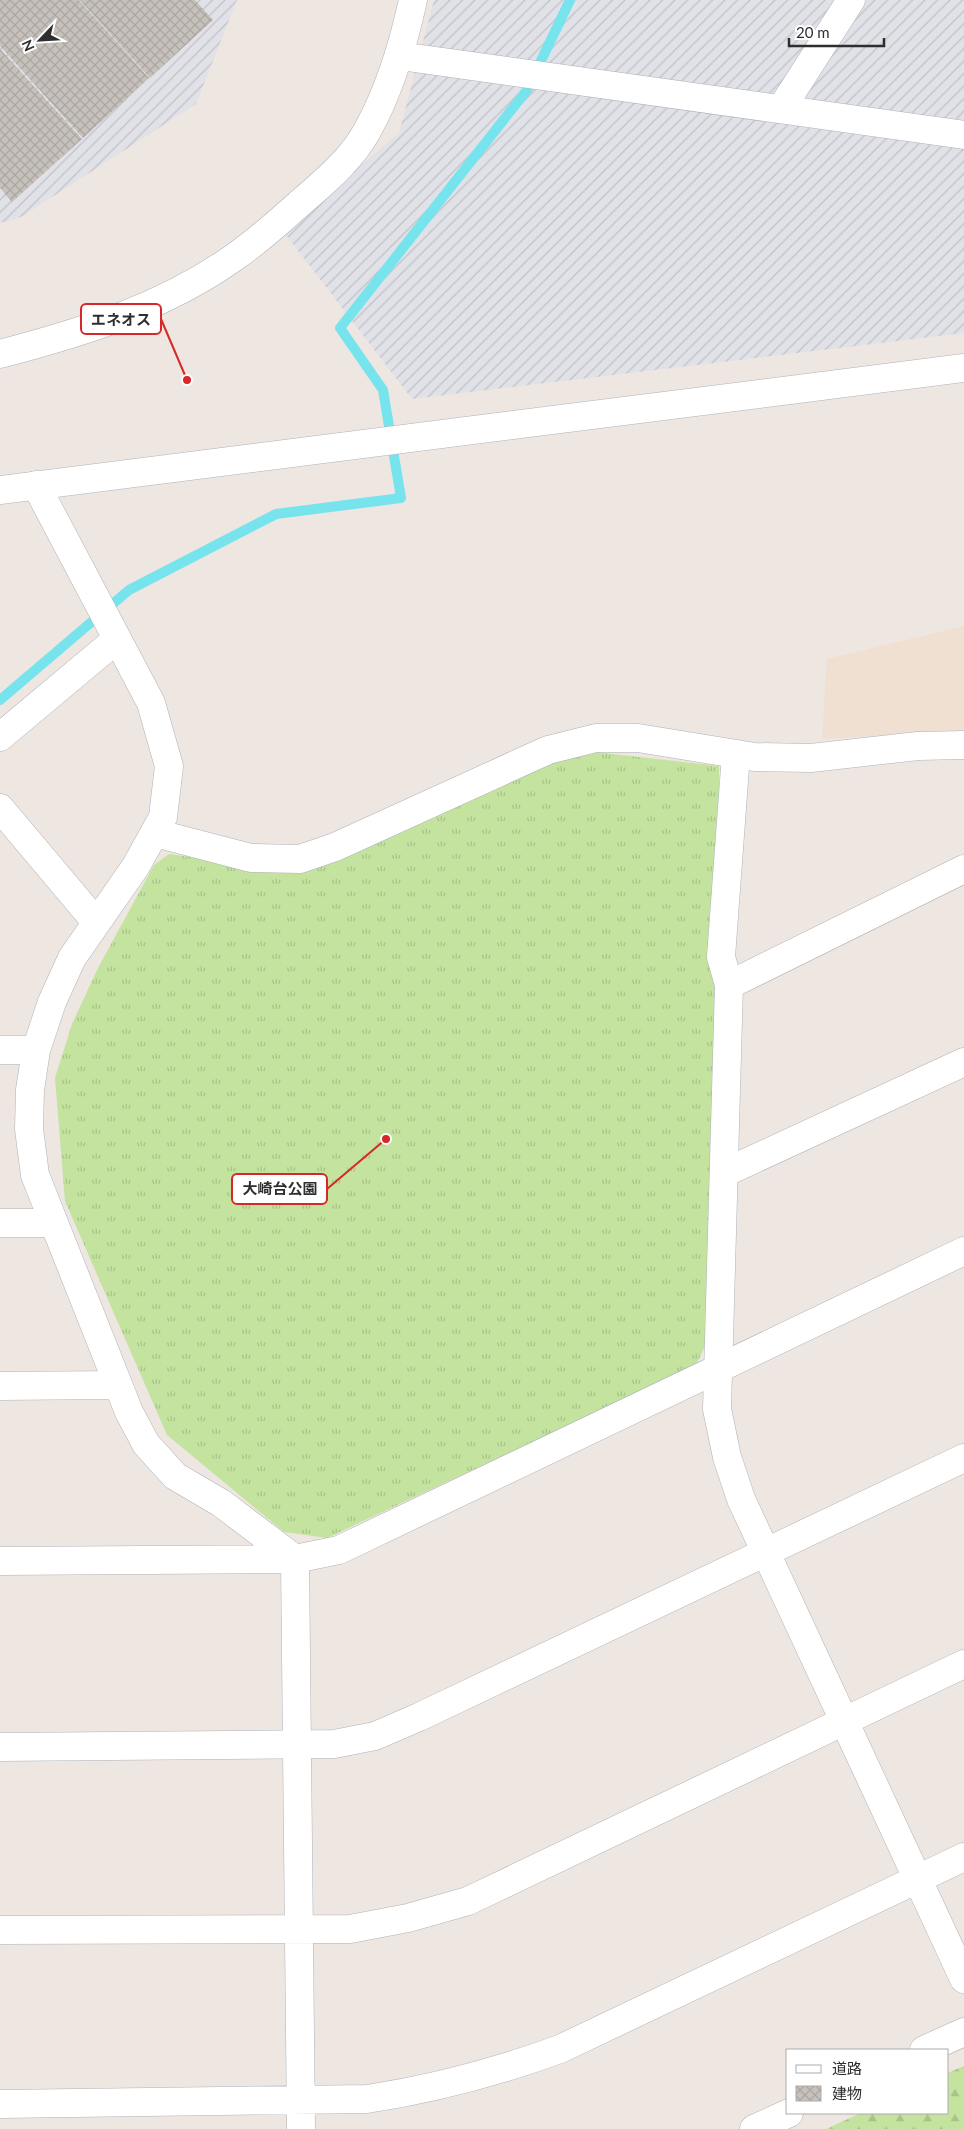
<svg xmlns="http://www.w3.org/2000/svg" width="964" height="2129" font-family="Lato,'Noto Sans JP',sans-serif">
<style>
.industrial{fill:url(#industrial-furrows)}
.education{fill:#efe0d1}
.grass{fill:url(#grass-tufts)}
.forest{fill:url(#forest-firs)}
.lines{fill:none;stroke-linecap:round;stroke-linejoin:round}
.stream{stroke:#77e4ed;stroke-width:10}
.building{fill:url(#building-cross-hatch)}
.minor-casing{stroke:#aeb2b9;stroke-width:29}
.tertiary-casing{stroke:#aeb2b9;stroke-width:29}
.minor{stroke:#fff;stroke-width:28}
.tertiary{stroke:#fff;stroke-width:28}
.leader{fill:none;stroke:#d62828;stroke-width:2}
.callout-dot{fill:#d62828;stroke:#fff;stroke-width:2}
.callout{fill:#fff;stroke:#d62828;stroke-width:2}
.callout-label{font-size:15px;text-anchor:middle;font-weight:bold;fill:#2e2e2e}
</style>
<defs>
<pattern id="industrial-furrows" width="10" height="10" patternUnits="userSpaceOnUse" patternTransform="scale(1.25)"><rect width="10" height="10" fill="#e1e1e8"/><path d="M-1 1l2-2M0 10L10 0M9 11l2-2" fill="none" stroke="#c1c1c7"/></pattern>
<pattern id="grass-tufts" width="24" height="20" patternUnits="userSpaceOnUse" patternTransform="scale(1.25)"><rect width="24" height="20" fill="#c3e39f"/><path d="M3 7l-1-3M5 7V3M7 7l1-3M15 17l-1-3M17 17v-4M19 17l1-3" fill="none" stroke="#a8c389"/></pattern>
<pattern id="forest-firs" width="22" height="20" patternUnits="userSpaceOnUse" patternTransform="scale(1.25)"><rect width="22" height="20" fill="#c3e39f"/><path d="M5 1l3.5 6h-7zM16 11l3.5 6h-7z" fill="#a8c389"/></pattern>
<pattern id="building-cross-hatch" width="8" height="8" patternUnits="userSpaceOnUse" patternTransform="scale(1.25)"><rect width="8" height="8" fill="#c7c1bc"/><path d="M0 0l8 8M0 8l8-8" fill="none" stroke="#aba6a2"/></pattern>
</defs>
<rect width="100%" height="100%" fill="#eee6e1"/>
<!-- industrial -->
<path class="industrial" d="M0,0h237l-41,104 -175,113 -21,6z
M434,0h530v333l-552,66 -129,-168 116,-98z"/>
<!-- education -->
<path class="education" d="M964,626v105l-142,8 5,-80z"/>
<!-- grass -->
<path class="grass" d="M586,751l133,15v197l-14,383 -9,19 -369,173 -43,-6 -117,-97 -102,-234 -10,-123 17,-54 26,-56 56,-103 15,-11 35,5 110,6 224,-102z"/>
<!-- forest -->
<path class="forest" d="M964,2066v63h-138l35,-16h87v-40z"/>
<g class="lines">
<!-- stream -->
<path class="stream" d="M0,700l129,-110 147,-76 125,-16 -18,-108 -43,-62 187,-238 43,-90"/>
</g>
<!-- building -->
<path class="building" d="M0,0h79l70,78 -66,60 -83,-92z
M80,0h115l18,20 -63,58z
M0,49l82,90 -70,63 -12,-14z"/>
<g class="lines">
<defs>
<path id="minor" d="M400,56l564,79
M781,109l70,-109
M0,354c84,-22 165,-47 236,-98 23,-16 44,-35 64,-53 24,-21 52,-44 67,-72 23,-41 36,-85 46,-131
M36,485l115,218 18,63 -6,51 -27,49 -64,92 -20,44 -16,48 -6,40 -1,39 6,46 94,237 17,32 29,32 46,27 74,56 44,-9 625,-299
M0,737l117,-98
M0,808l96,114
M155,833l96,25 49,1 35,-12 213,-97 48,-12h42l117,19 56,1 107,-12 46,-1
M964,869l-235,116 -12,424 10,48 14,42 223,480
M729,985l-8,-28 15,-203
M0,1050h36
M724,1173l240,-111
M0,1223h53
M0,1386l116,-1
M0,1561l295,-2 6,570
M0,1930l350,-1 58,-11 60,-17 496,-237
M924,2050l40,-18
M0,2104l367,-5c66,-10 130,-27 193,-50l404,-192
M754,2129l35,-16"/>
<path id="tertiary" d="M0,490l964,-122
M0,1747l334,-3 41,-8 44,-19 545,-259"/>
</defs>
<!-- minor casing -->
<use href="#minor" class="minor-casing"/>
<!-- tertiary casing -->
<use href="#tertiary" class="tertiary-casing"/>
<!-- minor -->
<use href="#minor" class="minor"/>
<!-- tertiary -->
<use href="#tertiary" class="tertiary"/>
</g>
<!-- callouts -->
<path class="leader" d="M187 380L161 319M386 1139L327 1189"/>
<g class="callout-dot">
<circle cx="187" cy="380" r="5"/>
<circle cx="386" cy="1139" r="5"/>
</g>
<g class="callout">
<rect x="81" y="304" width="80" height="30" rx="5"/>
<rect x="232" y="1174" width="95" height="30" rx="5"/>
</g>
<g class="callout-label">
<text x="121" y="325">エネオス</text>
<text x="280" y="1194">大崎台公園</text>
</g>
<!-- legend -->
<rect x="786" y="2049" width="162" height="65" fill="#ffffff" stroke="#ababab"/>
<rect x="796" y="2065" width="25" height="8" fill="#ffffff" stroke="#ababab"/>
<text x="832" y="2074" font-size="15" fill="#2e2e2e">道路</text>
<rect x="796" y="2086" width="25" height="15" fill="url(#building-cross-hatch)" stroke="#ababab"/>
<text x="832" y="2099" font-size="15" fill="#2e2e2e">建物</text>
<!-- north arrow -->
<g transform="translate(40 40) rotate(245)" stroke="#ffffff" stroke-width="4" paint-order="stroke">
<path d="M0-4L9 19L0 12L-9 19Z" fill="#2e2e2e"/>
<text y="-8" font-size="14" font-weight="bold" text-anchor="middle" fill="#2e2e2e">N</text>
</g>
<!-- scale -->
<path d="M789 38v8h95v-8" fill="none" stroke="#2e2e2e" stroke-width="2.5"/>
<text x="796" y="38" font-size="15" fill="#2e2e2e" stroke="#ffffff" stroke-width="4" paint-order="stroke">20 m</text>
</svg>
